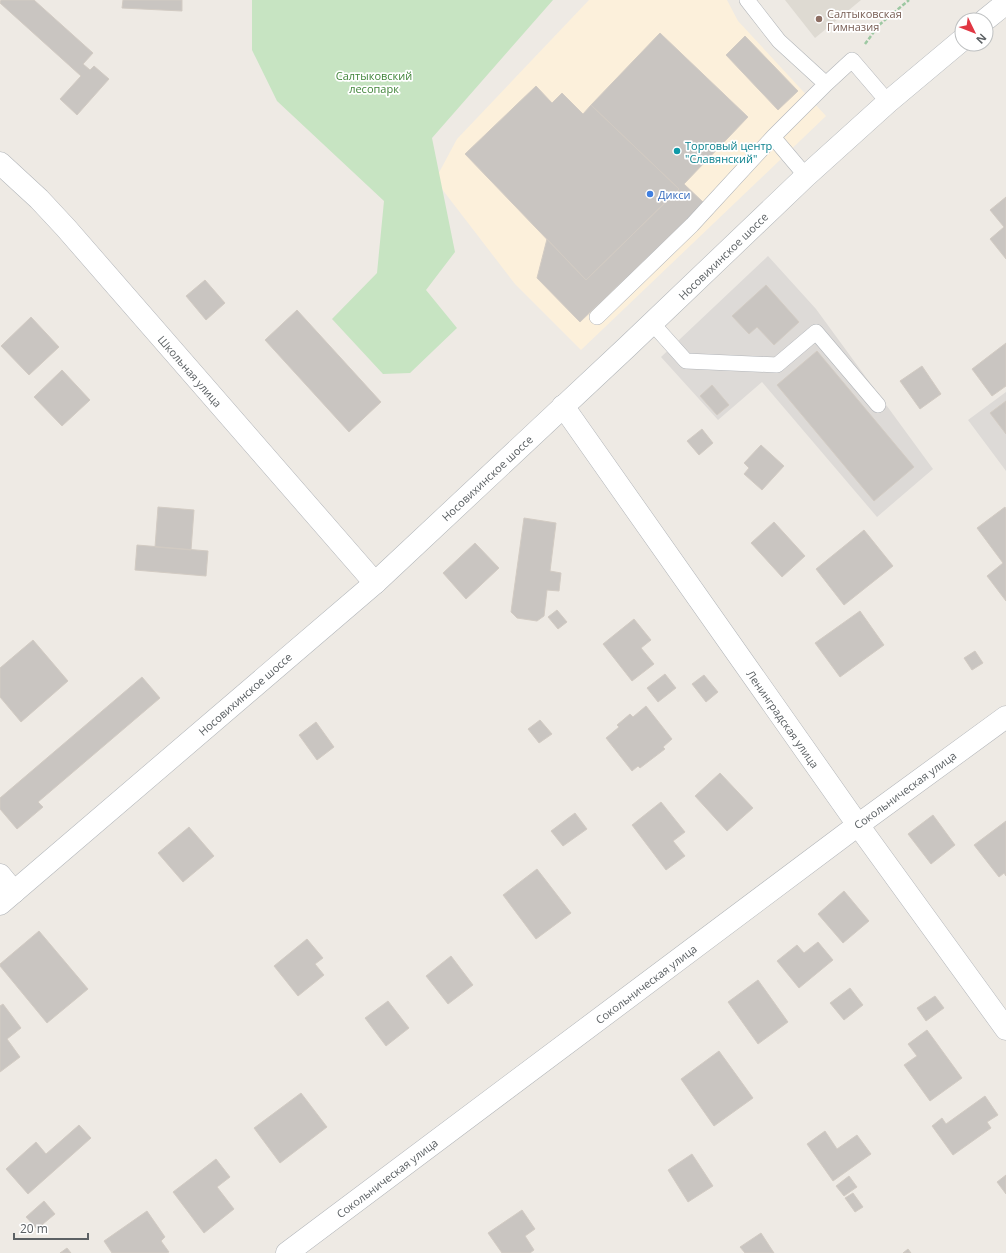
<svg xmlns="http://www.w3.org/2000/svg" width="1006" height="1253" font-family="'Open Sans',sans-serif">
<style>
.commercial{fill:#fcf0db}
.industrial{fill:#dddad7}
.education{fill:#dedad2}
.green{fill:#c7e4c2}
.building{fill:#c9c5c1;stroke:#d2cbc3}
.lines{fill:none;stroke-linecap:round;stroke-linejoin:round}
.lane-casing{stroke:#b2b5b9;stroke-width:16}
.street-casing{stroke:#b2b5b9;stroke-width:23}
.secondary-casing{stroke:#b1b5b9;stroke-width:23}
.path{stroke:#9dc8a2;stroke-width:2.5;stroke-dasharray:4 2;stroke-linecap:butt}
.lane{stroke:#fff;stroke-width:15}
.street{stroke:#fff;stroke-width:22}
.secondary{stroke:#fff;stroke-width:22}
.education-dot{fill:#8d6e63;stroke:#fff;stroke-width:1.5}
.culture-dot{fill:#0f9aa8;stroke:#fff;stroke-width:1.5}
.shop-dot{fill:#3f7fe0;stroke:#fff;stroke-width:1.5}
.labels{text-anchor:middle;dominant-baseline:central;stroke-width:3.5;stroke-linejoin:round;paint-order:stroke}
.education-label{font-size:11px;fill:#785e54;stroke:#fff;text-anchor:start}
.park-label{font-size:11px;fill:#41853a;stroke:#fff}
.culture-label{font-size:11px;fill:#0d838f;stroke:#fff;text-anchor:start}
.shop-label{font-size:11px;fill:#366cbe;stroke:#fff;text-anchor:start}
.street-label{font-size:11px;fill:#5c6164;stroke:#fff}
</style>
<rect width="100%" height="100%" fill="#eeeae4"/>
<!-- commercial -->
<path class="commercial" d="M589,0h138l11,21 88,95 -245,234 -66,-66 -80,-104 22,-41z"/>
<!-- industrial -->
<path class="industrial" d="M768,256l48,53 117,160 -56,48 -115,-135 -44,38 -57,-63z
M1006,392v79l-38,-51z"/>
<!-- education -->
<path class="education" d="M785,0h76l-46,38z"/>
<!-- green -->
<path class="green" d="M252,0h301l-121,138 23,114 -29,38 31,38 -47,45 -27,1 -51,-55 45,-46 7,-72 -107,-100 -25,-51z"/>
<!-- building -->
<path class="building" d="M1,0h33l59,53 -10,11 7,6 4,-4 15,13 -32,36 -17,-16 21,-23 -81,-73z
M123,0h59v11l-60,-3z
M660,33l88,84 -64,67 20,19 -124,119 -43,-44 10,-39 39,41 93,-91 -88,-84z
M745,36l53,55 -20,19 -52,-55z
M536,86l16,17 10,-10 21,21 8,-9 88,84 -93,91 -121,-126z
M1006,197v62l-16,-20 14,-12 -14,-17z
M205,280l20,23 -19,17 -20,-24z
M766,285l33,37 -25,23 -17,-18 -8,7 -17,-18z
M297,310l84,92 -32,30 -84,-92z
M31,317l28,30 -30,28 -28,-29z
M1006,343v43l-14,10 -20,-27z
M817,351l97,116 -40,34 -97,-116z
M922,366l19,28 -21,15 -20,-28z
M62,370l28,30 -28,26 -28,-29z
M712,385l17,20 -12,10 -17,-19z
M1006,401v33l-16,-21z
M702,429l11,14 -14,12 -12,-14z
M761,445l23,21 -22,24 -18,-16 5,-6 -5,-5z
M158,507l36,3 -3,40 -36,-3z
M1005,507l1,2v92l-19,-25 16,-13 -26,-35z
M524,518l32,5 -6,48 11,2 -2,18 -12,-1 -3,26 -7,5 -20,-3 -6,-6z
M774,522l31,34 -23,21 -31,-34z
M864,530l29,36 -49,39 -28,-36z
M475,543l24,25 -33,31 -23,-26z
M137,545l71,6 -2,25 -71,-6z
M557,610l10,12 -9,7 -10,-12z
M860,611l24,34 -44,32 -25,-34z
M634,619l17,21 -10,8 13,16 -22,17 -29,-37z
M33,640l35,41 -47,41 -21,-25v-29z
M975,651l8,12 -11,7 -8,-12z
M665,674l11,14 -18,14 -11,-14z
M704,675l14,17 -12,10 -14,-18z
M142,677l18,21 -122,104 5,5 -26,22 -17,-20v-11z
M646,706l26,33 -9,8 2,2 -25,19 -2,-2 -6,5 -26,-33 13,-11 -2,-2 13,-11 3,3z
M540,720l12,14 -13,9 -11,-14z
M316,722l18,25 -17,13 -18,-25z
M720,773l33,35 -26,23 -32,-35z
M661,802l24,30 -12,9 12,15 -19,14 -34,-45z
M575,813l12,16 -24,17 -12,-15z
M933,815l22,30 -24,19 -23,-30z
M1006,821v55l-2,-3 -5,4 -25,-32z
M189,827l25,29 -31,26 -25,-29z
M537,869l34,44 -35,26 -33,-44z
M844,891l25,30 -26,22 -25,-29z
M39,931l49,58 -41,34 -47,-57v-2z
M307,939l16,19 -8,6 9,11 -26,21 -24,-30z
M818,942l15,18 -34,28 -22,-27 20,-16 7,8z
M451,956l22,29 -25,19 -22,-28z
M758,980l30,42 -30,22 -30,-42z
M850,988l13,17 -19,15 -14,-17z
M935,996l9,12 -18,13 -9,-13z
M388,1001l21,27 -23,18 -21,-28z
M3,1004l18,24 -14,11 13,18 -20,15v-66z
M927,1030l35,48 -32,23 -26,-36 13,-9 -9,-12z
M719,1051l34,47 -39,28 -33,-47z
M301,1093l26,34 -47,36 -26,-35z
M985,1096l13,19 -11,7 4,6 -38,27 -21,-29 10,-8 4,6z
M79,1125l12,13 -63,56 -22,-25 30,-27 10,12z
M825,1131l12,18 20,-14 14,19 -38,27 -26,-37z
M692,1154l21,32 -25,16 -20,-32z
M216,1159l14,18 -13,10 17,22 -30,24 -31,-41z
M1006,1175v19l-9,-12z
M849,1176l8,11 -13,9 -8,-10z
M853,1193l10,14 -8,5 -10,-14z
M44,1201l11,13 -18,15 -11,-12z
M522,1210l13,19 -10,7 9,14 -4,3h-28l-14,-20z
M147,1211l18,26 -4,4 8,11 -2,1h-55l-8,-12z
M761,1233l13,20h-29l-5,-6z
M67,1248l4,5h-11z
M908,1249l3,4h-8z"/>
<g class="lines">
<defs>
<path id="lane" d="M747,0l32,41 47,43
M773,137l33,39
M597,317l95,-92 81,-88 53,-53 26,-24 36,42
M652,323l34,38 91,4 39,-33 62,73"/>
<path id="street" d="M0,163l39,36 27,29 309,355
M563,406l295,419 148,204
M0,875l14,17
M287,1253l571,-428 148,-108"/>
<path id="secondary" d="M985,20l21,-17
M0,904l375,-321 252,-236 179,-171 82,-74 74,-62"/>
</defs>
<!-- lane casing -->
<use href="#lane" class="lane-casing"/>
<!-- street casing -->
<use href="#street" class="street-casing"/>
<!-- secondary casing -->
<use href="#secondary" class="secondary-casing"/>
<!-- path -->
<path class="path" d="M865,44l14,-19 30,-25"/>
<!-- lane -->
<use href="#lane" class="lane"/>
<!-- street -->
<use href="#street" class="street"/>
<!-- secondary -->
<use href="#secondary" class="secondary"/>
</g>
<!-- markers -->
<circle class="education-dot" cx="819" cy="19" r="4"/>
<circle class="culture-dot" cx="677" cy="151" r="4"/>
<circle class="shop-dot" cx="650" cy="194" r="4"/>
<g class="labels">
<!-- education labels -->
<g class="education-label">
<text x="827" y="13">Салтыковская<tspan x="827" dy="13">Гимназия</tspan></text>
</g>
<!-- park labels -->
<g class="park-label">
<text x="374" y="75">Салтыковский<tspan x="374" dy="13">лесопарк</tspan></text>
</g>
<!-- culture labels -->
<g class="culture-label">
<text x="685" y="145">Торговый центр<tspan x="685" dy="13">"Славянский"</tspan></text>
</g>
<!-- shop labels -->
<g class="shop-label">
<text x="658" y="194">Дикси</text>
</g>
<!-- street labels -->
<g class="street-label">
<text transform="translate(723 256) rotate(-44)">Носовихинское шоссе</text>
<text transform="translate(190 371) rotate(49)">Школьная улица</text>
<text transform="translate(487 478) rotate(-43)">Носовихинское шоссе</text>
<text transform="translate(245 694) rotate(-41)">Носовихинское шоссе</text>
<text transform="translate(783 719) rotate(55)">Ленинградская улица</text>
<text transform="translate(905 790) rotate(-36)">Сокольническая улица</text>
<text transform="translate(646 984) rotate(-37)">Сокольническая улица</text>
<text transform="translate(387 1178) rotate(-37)">Сокольническая улица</text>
</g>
</g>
<!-- north arrow -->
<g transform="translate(974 32) rotate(133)"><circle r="19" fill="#ffffff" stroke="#bec0c1"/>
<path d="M0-3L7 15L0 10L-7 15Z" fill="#e13743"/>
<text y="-6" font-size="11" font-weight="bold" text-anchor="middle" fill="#5c6164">N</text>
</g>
<!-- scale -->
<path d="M14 1233v6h74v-6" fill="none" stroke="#5c6164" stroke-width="2"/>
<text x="20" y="1233" font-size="12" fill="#5c6164" stroke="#ffffff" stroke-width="3" paint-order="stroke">20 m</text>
</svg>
